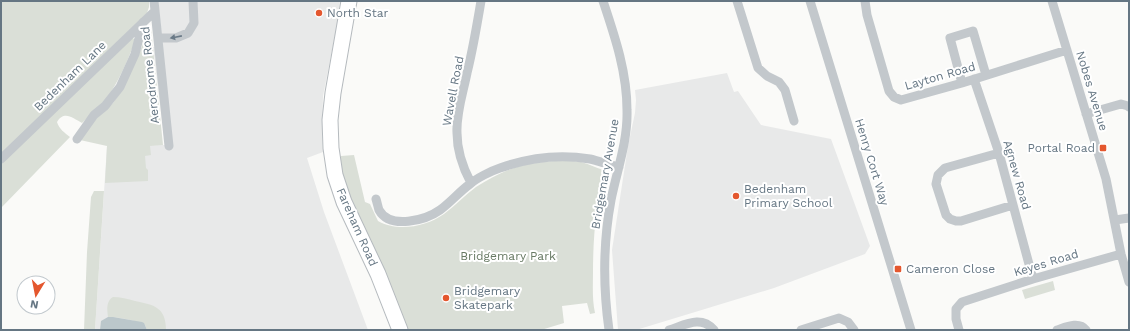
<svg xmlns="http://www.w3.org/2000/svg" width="1130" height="331" font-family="'Work Sans',sans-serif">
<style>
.built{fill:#e8e9e9}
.green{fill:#dadfd7}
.water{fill:#bbc7cb}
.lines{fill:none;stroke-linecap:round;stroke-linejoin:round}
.primary-casing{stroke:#b5babe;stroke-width:17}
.street{stroke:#c3c8cc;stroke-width:9}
.primary{stroke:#fff;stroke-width:15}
.oneway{fill:#6a7a87}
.poi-dot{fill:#e4572e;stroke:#fff;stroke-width:1.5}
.labels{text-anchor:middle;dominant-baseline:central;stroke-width:4;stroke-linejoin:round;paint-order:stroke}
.poi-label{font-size:12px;fill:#657683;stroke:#fff;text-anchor:start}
.street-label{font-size:12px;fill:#657683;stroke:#fff}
.park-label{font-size:12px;fill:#687a64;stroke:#fff}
</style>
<rect width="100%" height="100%" fill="#fafaf8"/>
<!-- built -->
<path class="built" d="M158,1h182l-2,19 -15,76 -1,38 1,18 -16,6 17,54 44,118h-273l12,-184 58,-1 -12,-98h10z
M727,73l7,19 4,-1 23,34 70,14 39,107 -5,8 -91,34 -138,42h-18l-6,-80 16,-104 7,-33 1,-13 -1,-10z"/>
<!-- green -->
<path class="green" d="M1,1h148v6l-2,6 -146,142z
M147,26l3,1 1,2 12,116 -13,1 1,9 -6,1 1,12 2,2v11l-43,2 2,-37 -27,-6 13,-19 12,-10 8,-8 10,-14 19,-43 3,-18z
M132,38l3,1v3c-8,19 -16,40 -29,57 -7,9 -16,16 -24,24 -9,-5 -18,-13 -25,-1 2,7 8,11 13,15l-69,71v-44z
M354,155l11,47 5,2 8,17c19,11 48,6 66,-7 11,-8 21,-19 32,-27 13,-8 27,-16 41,-20 15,-5 48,-8 64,-5 8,2 15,6 23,8 -8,33 -11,69 -11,102 0,14 -1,27 2,41l-5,1 -3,-11 -25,3 2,17 -23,7h-142l-60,-160 2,-14z
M94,191h10l-9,139h-11l3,-78 4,-55z
M1053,281l2,9 -30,9 -3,-9z
M113,297c7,0 15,2 22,4 19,4 31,6 31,29h-19l-2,-5c-9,-5 -27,-8 -37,-8 -1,-7 -2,-16 5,-20z"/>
<!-- water -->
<path class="water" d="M108,317h5l29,5 2,1 3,7h-47l1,-9z"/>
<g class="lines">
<defs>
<path id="primary" d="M349,1l-16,92 -3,27 1,28 4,27 9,27 34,72 22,56"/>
</defs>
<!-- primary casing -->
<use href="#primary" class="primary-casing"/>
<!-- street -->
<path class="street" d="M154,1l15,145
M603,1c12,36 24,71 24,109 1,31 -10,60 -16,90 -8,43 -8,87 -2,130
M737,1l21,67 9,8 12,6 6,8 9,31
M810,1l101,329
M865,1l2,14 22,76 5,6 7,3 61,-17 105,-33
M1052,1l54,178 15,75 8,28
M158,38h18l12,-5 6,-10 -1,-22
M974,79l25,74 34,126
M962,83l-12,-45 23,-7 13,44
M1086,114l35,-10 7,2 1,1
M77,139l17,-24 11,-9 15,-19 15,-33 8,-32
M999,153l-54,15 -7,7 -2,9 10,31 4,4 6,2h5l52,-16
M1,159l154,-148
M471,183c-8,-15 -14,-32 -14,-50 -1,-20 6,-40 10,-60 6,-24 10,-48 14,-72
M376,199c1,3 2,8 3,11 11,20 47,10 61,0 11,-8 19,-18 30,-26 7,-6 21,-13 30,-16 28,-10 60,-14 90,-9 9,2 19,6 29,8
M1115,220l14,-2
M669,330c16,-5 32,-15 45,0
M801,330l38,-12 9,4 6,8
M959,330l-3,-11v-10l6,-7 71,-23 88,-25
M1057,330c9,-3 22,-9 29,0"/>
<!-- primary -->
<use href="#primary" class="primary"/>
</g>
<!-- one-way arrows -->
<defs><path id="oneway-solid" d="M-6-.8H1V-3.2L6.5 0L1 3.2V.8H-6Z"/></defs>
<use class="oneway" href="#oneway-solid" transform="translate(176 37) rotate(169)"/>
<!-- markers -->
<g class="poi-dot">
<circle cx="319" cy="13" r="4"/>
<rect x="1099" y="144" width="8" height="8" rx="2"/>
<circle cx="736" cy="196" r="4"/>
<rect x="894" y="265" width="8" height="8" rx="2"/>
<circle cx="446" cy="298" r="4"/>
</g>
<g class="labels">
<!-- poi labels -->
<g class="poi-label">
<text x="327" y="13">North Star</text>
<text x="1095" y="148" text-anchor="end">Portal Road</text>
<text x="744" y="189">Bedenham<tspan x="744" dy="14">Primary School</tspan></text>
<text x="906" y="269">Cameron Close</text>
<text x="454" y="291">Bridgemary<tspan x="454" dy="14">Skatepark</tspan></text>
</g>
<!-- street labels -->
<g class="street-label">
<text transform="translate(150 75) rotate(-96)">Aerodrome Road</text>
<text transform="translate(70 76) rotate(-44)">Bedenham Lane</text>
<text transform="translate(940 76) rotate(-16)">Layton Road</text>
<text transform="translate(453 91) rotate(-79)">Wavell Road</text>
<text transform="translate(1092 91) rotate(73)">Nobes Avenue</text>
<text transform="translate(872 162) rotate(73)">Henry Cort Way</text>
<text transform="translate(605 174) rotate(-80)">Bridgemary Avenue</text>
<text transform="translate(1017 175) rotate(74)">Agnew Road</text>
<text transform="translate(357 227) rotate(66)">Fareham Road</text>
<text transform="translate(1046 263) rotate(-17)">Keyes Road</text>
</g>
<!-- park labels -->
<g class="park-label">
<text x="508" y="256">Bridgemary Park</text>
</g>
</g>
<!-- border -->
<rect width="1130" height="331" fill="none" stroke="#657683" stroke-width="4"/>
<!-- north arrow -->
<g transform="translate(36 295) rotate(190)"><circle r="19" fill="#ffffff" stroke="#c1c8cd"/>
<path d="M0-3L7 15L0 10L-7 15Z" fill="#e4572e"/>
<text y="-6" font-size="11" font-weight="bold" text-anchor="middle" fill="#657683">N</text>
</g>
</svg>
